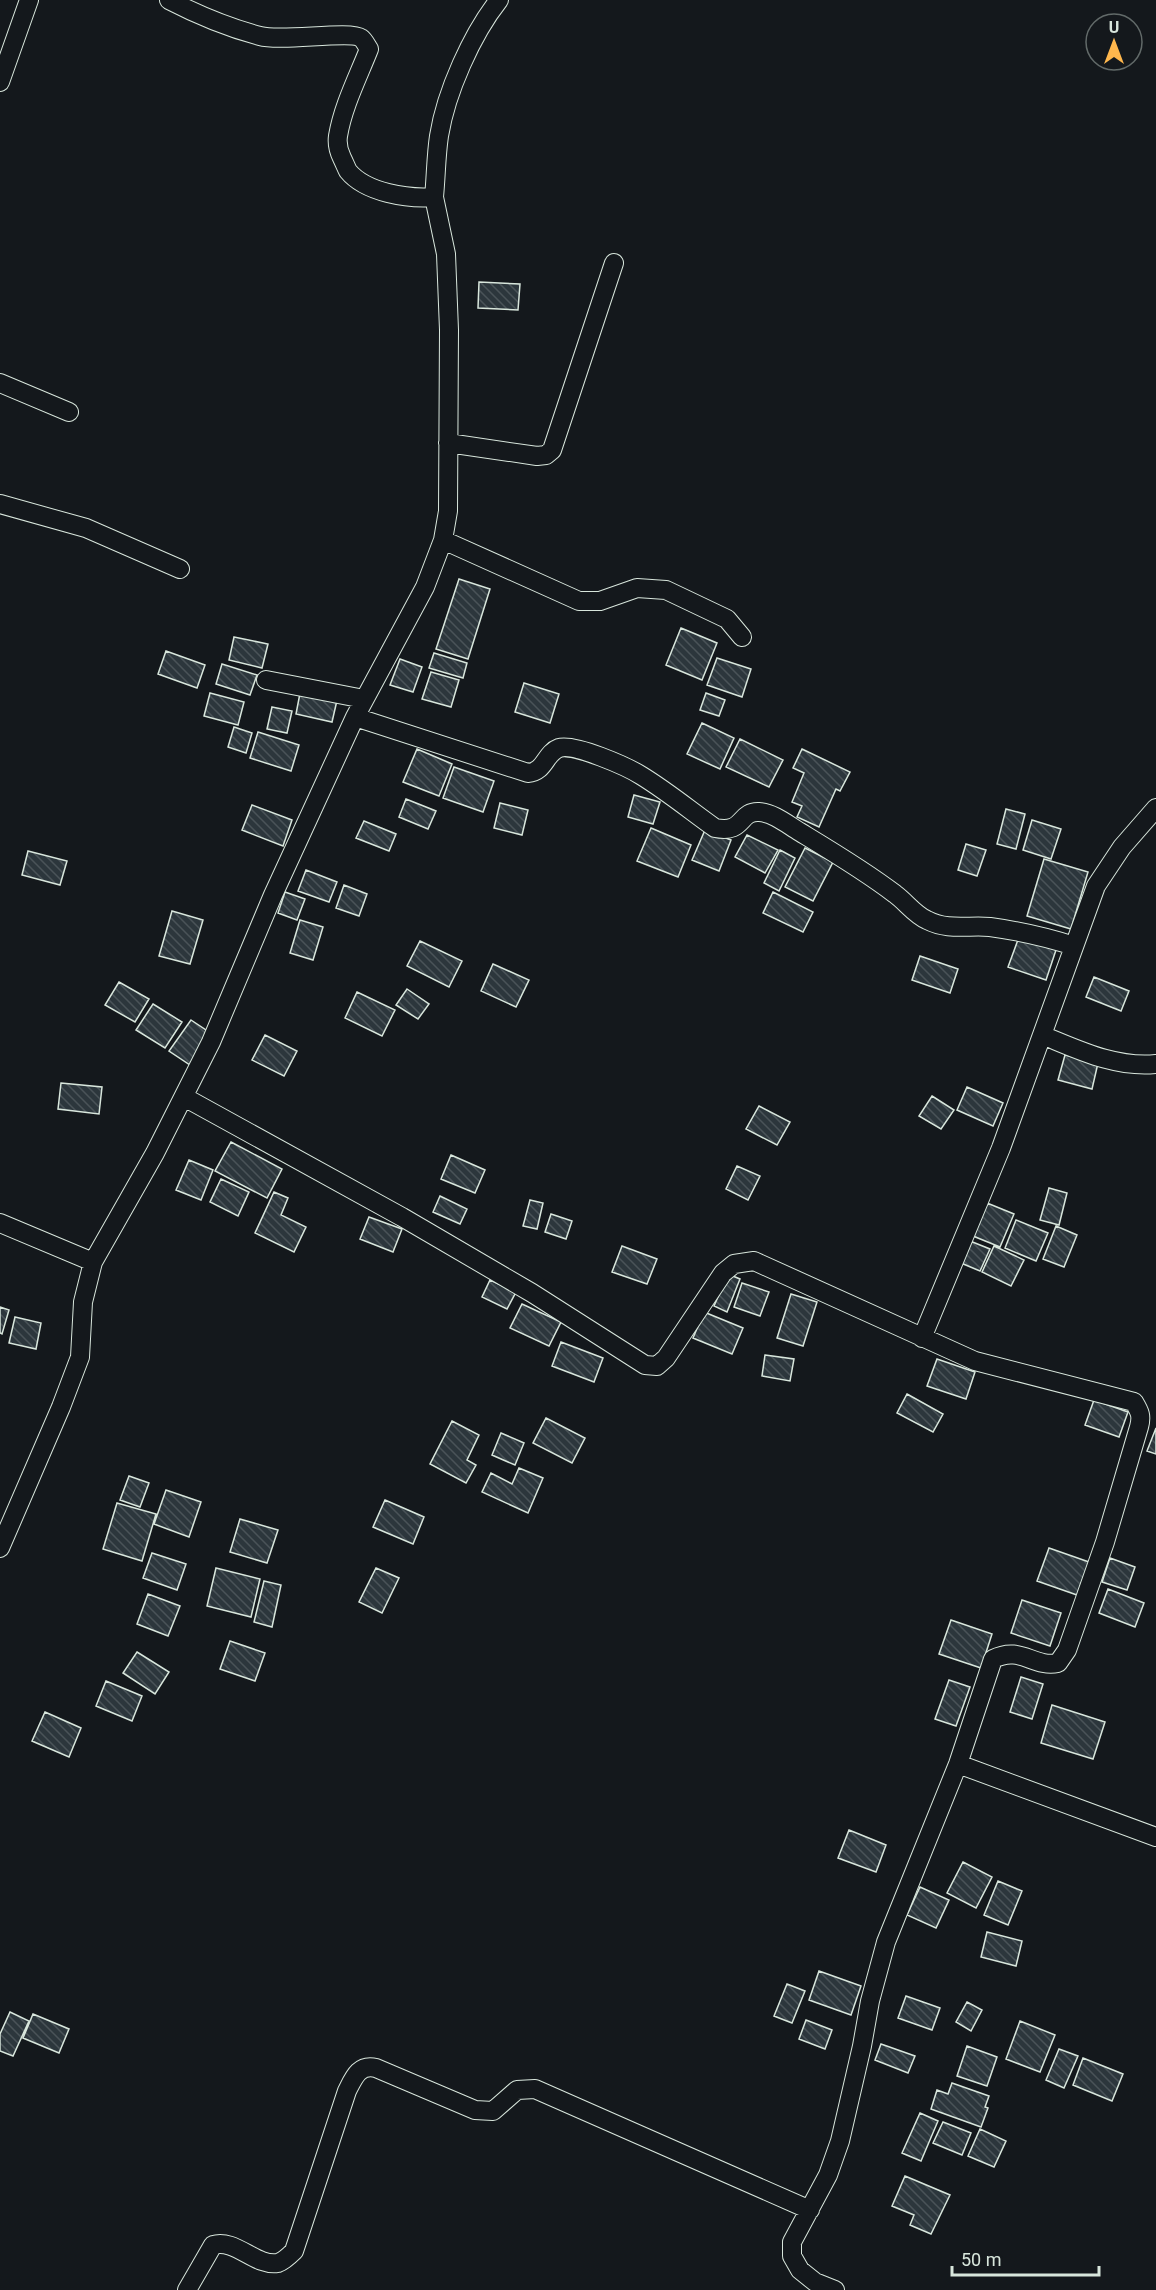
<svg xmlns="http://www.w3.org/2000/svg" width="1156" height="2290" font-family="Roboto,sans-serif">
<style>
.building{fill:url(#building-back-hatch);stroke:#d8e6dc;stroke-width:1.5}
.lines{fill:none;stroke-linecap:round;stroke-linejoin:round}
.minor-casing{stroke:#d8e6dc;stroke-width:20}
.minor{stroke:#14181c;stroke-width:18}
</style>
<defs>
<pattern id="building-back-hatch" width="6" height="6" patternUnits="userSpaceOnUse" patternTransform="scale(1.5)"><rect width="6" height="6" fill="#2c363c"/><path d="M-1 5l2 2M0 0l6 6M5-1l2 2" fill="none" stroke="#4a5358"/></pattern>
</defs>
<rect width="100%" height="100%" fill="#14181c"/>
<!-- building -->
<path class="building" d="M479,282l41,2 -2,26 -40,-2z
M459,579l31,10 -22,70 -32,-10z
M681,628l36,15 -15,37 -36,-15z
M234,637l34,7 -6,24 -33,-8z
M166,651l39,14 -8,23 -39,-14z
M434,653l33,10 -4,15 -34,-10z
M717,658l34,11 -9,28 -35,-12z
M400,659l22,8 -9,25 -23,-7z
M222,664l35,11 -7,20 -34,-11z
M431,672l28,8 -8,27 -29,-8z
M524,683l35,11 -9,29 -35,-11z
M301,688l37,8 -6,26 -36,-8z
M210,693l34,9 -6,23 -34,-9z
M706,693l19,7 -6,16 -19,-6z
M272,707l20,4 -5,22 -20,-4z
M702,723l32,15 -14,31 -33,-15z
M234,727l18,6 -6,20 -18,-6z
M258,732l41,13 -8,26 -41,-13z
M740,739l43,21 -14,27 -43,-20z
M417,749l35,15 -13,32 -36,-14z
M802,749l48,23 -10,19 -4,-2 -17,38 -22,-10 5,-11 -10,-4 12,-29 -11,-5z
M454,767l40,14 -11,31 -40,-14z
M634,795l26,7 -7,22 -25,-7z
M406,799l30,12 -8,18 -29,-12z
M500,803l28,7 -6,25 -28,-7z
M252,805l40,15 -9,26 -41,-16z
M1006,809l19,5 -9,35 -19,-5z
M1032,820l29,9 -10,30 -28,-9z
M364,821l32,13 -7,17 -33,-13z
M651,828l40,17 -13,32 -41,-16z
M705,830l26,10 -12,31 -27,-11z
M747,835l31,15 -13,23 -30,-16z
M966,844l20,6 -9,26 -19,-6z
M805,848l28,14 -20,39 -28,-14z
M780,850l15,8 -16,33 -15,-8z
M28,851l39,10 -7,24 -38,-10z
M1044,859l44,13 -17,57 -44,-13z
M306,870l31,12 -8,20 -31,-11z
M344,885l23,9 -8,22 -23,-8z
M285,892l20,7 -8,21 -19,-7z
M773,892l40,20 -10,20 -40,-19z
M172,911l31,9 -13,44 -31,-8z
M300,920l23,7 -10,33 -23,-7z
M1019,937l37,13 -10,30 -38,-13z
M420,941l42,20 -13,26 -42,-21z
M920,956l38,13 -8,24 -38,-13z
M493,964l36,16 -13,27 -35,-16z
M1094,977l35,14 -8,20 -35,-14z
M119,982l30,17 -14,23 -30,-17z
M407,989l22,15 -11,15 -22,-14z
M357,992l38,18 -13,26 -37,-18z
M153,1004l29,18 -17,26 -29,-18z
M191,1020l21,14 -22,31 -21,-14z
M265,1035l32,16 -13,25 -32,-16z
M1065,1055l33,8 -6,26 -34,-9z
M61,1083l41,4 -3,27 -41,-5z
M967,1087l36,16 -10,23 -36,-16z
M932,1096l22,14 -13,19 -22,-13z
M759,1106l31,16 -13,23 -31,-16z
M231,1142l51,27 -15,29 -52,-27z
M451,1155l34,15 -10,23 -34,-14z
M189,1160l24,10 -12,30 -25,-10z
M737,1166l23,10 -12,24 -22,-11z
M221,1179l28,13 -11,24 -28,-14z
M1049,1188l18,5 -8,32 -19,-5z
M274,1192l14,6 -7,17 25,12 -12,25 -39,-19z
M440,1196l27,13 -7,15 -27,-12z
M530,1200l13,3 -6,26 -14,-3z
M987,1203l27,11 -14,33 -27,-11z
M551,1214l21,7 -6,18 -21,-7z
M369,1217l33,12 -9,23 -33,-13z
M1016,1220l32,13 -12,28 -31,-13z
M1056,1226l21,9 -13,32 -21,-8z
M970,1241l20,8 -10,22 -19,-8z
M622,1246l35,13 -10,25 -35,-12z
M994,1246l30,14 -13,26 -29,-14z
M728,1274l12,5 -13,33 -13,-6z
M490,1280l26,12 -9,17 -25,-12z
M742,1283l27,9 -9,24 -26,-9z
M791,1294l26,8 -14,44 -26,-8z
M522,1304l39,18 -12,24 -39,-18z
M0,1307l9,3 -7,24 -2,-1z
M704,1312l39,16 -11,26 -39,-16z
M15,1317l26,6 -5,26 -27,-6z
M561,1342l42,16 -9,24 -42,-16z
M765,1355l29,4 -4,22 -28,-5z
M937,1359l38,13 -9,27 -39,-13z
M907,1394l36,20 -10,18 -36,-19z
M1094,1400l34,12 -9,25 -34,-12z
M546,1418l39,20 -13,25 -39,-20z
M452,1421l27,14 -12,25 9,5 -10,18 -36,-19z
M1156,1428v26l-9,-3z
M501,1433l23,10 -9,22 -23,-10z
M519,1468l24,10 -15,35 -46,-21 9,-19 21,11z
M129,1476l20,7 -9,24 -20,-7z
M166,1490l35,12 -12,35 -35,-13z
M385,1500l39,17 -11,27 -40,-17z
M117,1503l39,11 -14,47 -39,-12z
M240,1519l38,11 -11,33 -37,-11z
M1049,1548l40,14 -12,33 -40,-14z
M152,1553l34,11 -9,26 -34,-12z
M1110,1558l25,9 -8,23 -25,-8z
M216,1568l44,11 -9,38 -44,-11z
M376,1568l23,10 -17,35 -23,-11z
M264,1581l17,4 -9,42 -18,-5z
M1108,1589l36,14 -9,24 -36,-14z
M148,1594l32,12 -12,30 -31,-12z
M1022,1600l39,13 -11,33 -39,-13z
M951,1620l41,14 -11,34 -42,-14z
M230,1641l35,12 -10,28 -35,-12z
M137,1652l32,20 -14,22 -32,-21z
M1021,1677l22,7 -11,35 -22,-7z
M949,1680l21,7 -14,39 -21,-7z
M106,1681l36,15 -10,25 -36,-15z
M1052,1705l53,17 -12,37 -52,-16z
M45,1712l36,16 -12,29 -37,-16z
M849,1830l37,15 -10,27 -38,-14z
M963,1862l29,15 -16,31 -29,-15z
M998,1881l24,10 -14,34 -24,-10z
M920,1887l29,13 -13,28 -29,-13z
M987,1932l35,9 -6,25 -35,-9z
M819,1971l42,15 -10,29 -42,-15z
M787,1984l18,7 -13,32 -18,-7z
M906,1996l34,12 -8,22 -34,-12z
M967,2002l15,8 -11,21 -15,-9z
M10,2012l19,9 -16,35 -13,-5v-17z
M33,2014l36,15 -10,24 -36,-15z
M806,2020l26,10 -7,19 -26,-10z
M1020,2021l35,14 -15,37 -34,-13z
M881,2044l34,12 -7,17 -33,-13z
M967,2046l30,11 -10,29 -30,-10z
M1059,2049l19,7 -14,32 -18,-8z
M1083,2058l40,16 -11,27 -39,-16z
M952,2083l37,13 -4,11 3,1 -7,19 -50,-18 6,-19 11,4z
M920,2113l18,8 -17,40 -19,-8z
M943,2122l28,11 -9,22 -29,-12z
M980,2129l26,12 -12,26 -26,-11z
M905,2176l45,19 -19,39 -21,-9 4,-10 -22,-9z"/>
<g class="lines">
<defs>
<path id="minor" d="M169,0c27,14 61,28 91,36 22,6 90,-6 101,2 3,2 6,8 8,11 -11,28 -26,57 -31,87 -1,7 1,16 4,22 2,4 4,9 6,13 18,22 60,28 86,26 2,-20 2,-41 5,-61 7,-44 33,-102 60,-136
M0,82l29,-82
M0,383l69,29
M448,443l89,13 9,-1 6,-5 62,-187
M0,504l86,24 94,41
M443,540l136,61h21l37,-13 29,2 61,29 15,18
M266,680l98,19
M355,717l173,56c17,-1 17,-20 31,-25 15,-5 69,19 83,28 26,16 49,35 73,52 30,6 23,-17 44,-16 15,1 29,13 41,20 33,20 65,39 95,62 11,8 20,21 32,26 21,11 41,5 63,7 29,4 56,10 84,19
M1042,1035c37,15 73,33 114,29
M184,1097l218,120 130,76 113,72 12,1 9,-8 57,-85 11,-9 20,-3 221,100 159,41c6,10 8,14 5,25l-34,115 -38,108 -9,13c-25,5 -37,-18 -65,-4l-35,105 -72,178 -16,59 -8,45 -22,95 -12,34 -36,67v14l8,14 15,12 20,8
M0,1223l93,39
M922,1338l79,-190 95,-262 26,-39 34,-39
M0,1548l61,-141 19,-50 3,-55 10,-40 62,-109 56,-111 62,-147 82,-178 70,-130 18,-47 5,-29 1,-181 -3,-76 -12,-57
M958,1764l198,73
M187,2290l26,-45c22,-7 43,22 65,18 6,-2 12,-8 16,-12l53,-160c7,-14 12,-27 29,-23l99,42 18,1 24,-21 18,-1 275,121"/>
</defs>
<!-- minor casing -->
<use href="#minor" class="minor-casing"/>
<!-- minor -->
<use href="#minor" class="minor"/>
</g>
<!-- north arrow -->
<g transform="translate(1114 42)"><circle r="28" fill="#14181c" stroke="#626a69" stroke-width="1.5"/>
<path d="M0-4.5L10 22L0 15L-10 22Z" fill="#ffb74d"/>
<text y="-9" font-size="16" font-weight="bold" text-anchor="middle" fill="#d8e6dc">U</text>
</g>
<!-- scale -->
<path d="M952 2266v9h147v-9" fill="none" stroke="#d8e6dc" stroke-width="3"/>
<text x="961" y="2266" font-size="18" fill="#d8e6dc" stroke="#14181c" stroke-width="4.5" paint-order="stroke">50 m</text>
</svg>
